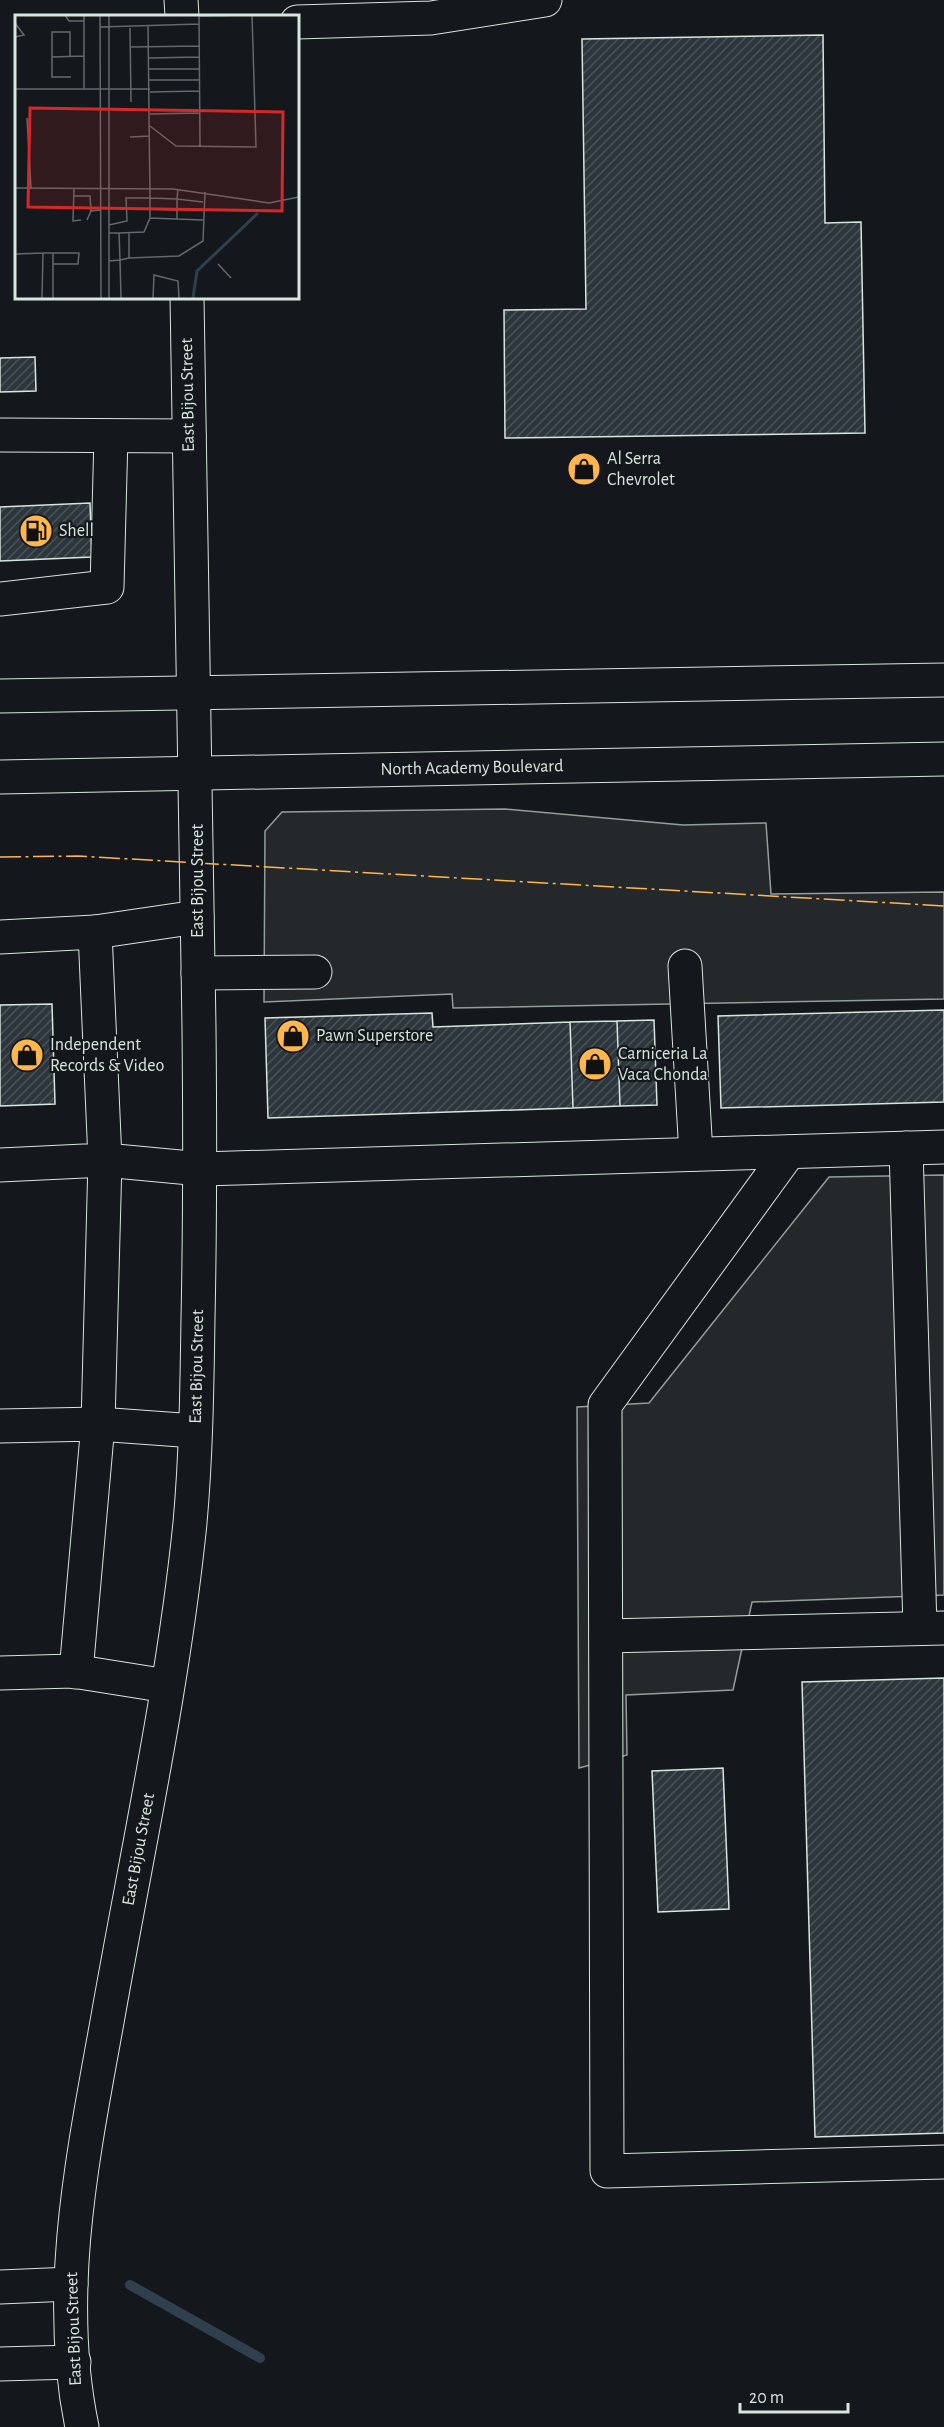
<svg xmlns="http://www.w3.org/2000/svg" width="944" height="2427" font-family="'Alegreya Sans',sans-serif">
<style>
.parking{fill:#24282b;stroke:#939e99;stroke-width:1.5}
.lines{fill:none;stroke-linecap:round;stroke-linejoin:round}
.stream{stroke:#2f3f4d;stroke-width:10}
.building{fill:url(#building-hatch);stroke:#d8e6dc;stroke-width:1.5}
.minor-casing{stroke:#d8e6dc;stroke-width:35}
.highway-casing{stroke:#d8e6dc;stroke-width:35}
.minor{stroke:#14181c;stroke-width:33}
.highway{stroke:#14181c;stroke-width:33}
.power{stroke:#ffb74d;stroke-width:1.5;stroke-dasharray:21 4.5 3 4.5;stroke-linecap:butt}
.labels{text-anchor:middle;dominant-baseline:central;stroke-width:4.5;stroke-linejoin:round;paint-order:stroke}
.street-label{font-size:18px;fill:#d8e6dc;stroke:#14181c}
.poi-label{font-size:18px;fill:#d8e6dc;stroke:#14181c;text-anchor:start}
.inset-river{fill:none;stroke:#2f3f4d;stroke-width:3}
.inset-road{fill:none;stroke:#626a69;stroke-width:1.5}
.view{fill:#d62828;fill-opacity:0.15;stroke:#d62828;stroke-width:3}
.inset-edge{fill:none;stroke:#d8e6dc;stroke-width:3}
</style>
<defs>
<pattern id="building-hatch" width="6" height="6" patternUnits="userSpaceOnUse" patternTransform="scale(1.5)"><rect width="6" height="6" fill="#2c363c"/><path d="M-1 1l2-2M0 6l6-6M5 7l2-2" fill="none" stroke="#4a5358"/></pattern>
</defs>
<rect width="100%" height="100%" fill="#14181c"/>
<!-- parking -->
<path class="parking" d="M505,809l178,16 83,-2 5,71 173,-2v107l-491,9 -1,-14 -188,8 1,-171 17,-19z
M944,1175v420l-192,7 -19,88 -107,5 1,60 -48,13 -2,-361 72,-4 180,-226z"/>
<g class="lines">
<!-- stream -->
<path class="stream" d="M130,2285l130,73"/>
</g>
<!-- building -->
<path class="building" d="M823,35l2,188 36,-1 4,211 -360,5 -1,-128 82,-1 -4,-270z
M35,357l1,34 -36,1v-34z
M90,503l2,54 -92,4v-54z
M52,1004l3,100 -55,2v-101z
M944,1010v92l-223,6 -3,-92z
M432,1013l1,14 137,-5 3,86 -305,10 -3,-100z
M654,1020l3,85 -37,1 -3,-85z
M617,1021l3,85 -47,2 -3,-86z
M944,1678v455l-129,4 -13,-455z
M723,1768l6,141 -71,3 -6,-141z"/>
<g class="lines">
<defs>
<g id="minor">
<path d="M181,0l1,16"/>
<path d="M297,22l134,-4 114,-18"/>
<path d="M0,435l189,1"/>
<path d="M0,599l107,-12 4,-151"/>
<path d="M95,932l102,-15"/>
<path d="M0,937l95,-5 10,228 -105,5"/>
<path d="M685,966l11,188"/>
<path d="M198,973l117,-1"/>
<path d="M906,1148l14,480"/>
<path d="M789,1152l-184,253 2,766 337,-9"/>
<path d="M0,1426l98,-2 -22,248"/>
<path d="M195,1431l-97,-7 7,-264 96,9 743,-22"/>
<path d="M606,1636l338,-8"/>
<path d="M0,1673l73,-2 94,15"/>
<path d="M0,2287l71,-3"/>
<path d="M0,2364l74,-2"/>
<path id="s1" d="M82,2427c-28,-134 1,-272 25,-405 29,-166 66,-332 83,-499 6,-67 7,-136 8,-204 2,-97 2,-194 1,-291 -3,-243 -8,-487 -12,-731"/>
</g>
<g id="highway">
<path d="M0,696l944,-16"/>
<path id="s2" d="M0,777l944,-18"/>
</g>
</defs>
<!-- minor casing -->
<use href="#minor" class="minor-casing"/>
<!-- highway casing -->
<use href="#highway" class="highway-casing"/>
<!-- minor -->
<use href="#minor" class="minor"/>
<!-- highway -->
<use href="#highway" class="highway"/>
<!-- power -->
<path class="power" d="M0,857l78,-1 866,50"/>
</g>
<!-- icons -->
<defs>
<symbol id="shop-disc" viewBox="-11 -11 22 22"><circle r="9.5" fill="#ffb74d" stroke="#14181c"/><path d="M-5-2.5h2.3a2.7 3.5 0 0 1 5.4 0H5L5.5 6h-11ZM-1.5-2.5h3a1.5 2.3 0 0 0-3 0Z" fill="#111"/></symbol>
<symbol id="fuel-disc" viewBox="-11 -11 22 22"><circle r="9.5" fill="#ffb74d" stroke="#14181c"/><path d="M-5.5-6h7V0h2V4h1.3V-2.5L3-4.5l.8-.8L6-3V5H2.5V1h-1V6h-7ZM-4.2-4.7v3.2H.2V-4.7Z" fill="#111"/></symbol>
</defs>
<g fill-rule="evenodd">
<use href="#shop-disc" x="565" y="450" width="38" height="38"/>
<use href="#fuel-disc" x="17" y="512" width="38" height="38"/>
<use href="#shop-disc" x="274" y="1017" width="38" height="38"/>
<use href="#shop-disc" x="8" y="1036" width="38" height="38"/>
<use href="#shop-disc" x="576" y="1045" width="38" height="38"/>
</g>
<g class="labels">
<!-- street labels -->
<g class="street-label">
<text transform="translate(188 395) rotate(-91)">East Bijou Street</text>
<text stroke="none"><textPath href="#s2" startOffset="472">North Academy Boulevard</textPath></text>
<text transform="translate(198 881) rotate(-90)">East Bijou Street</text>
<text stroke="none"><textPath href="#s1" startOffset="1071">East Bijou Street</textPath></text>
<text stroke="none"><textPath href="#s1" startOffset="584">East Bijou Street</textPath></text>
<text transform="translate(74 2329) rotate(-92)">East Bijou Street</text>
</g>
<!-- poi labels -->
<g class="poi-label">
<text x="607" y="459">Al Serra<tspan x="607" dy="21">Chevrolet</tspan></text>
<text x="59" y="531">Shell</text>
<text x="316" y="1036">Pawn Superstore</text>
<text x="50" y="1045">Independent<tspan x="50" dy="21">Records &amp; Video</tspan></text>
<text x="618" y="1054">Carniceria La<tspan x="618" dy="21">Vaca Chonda</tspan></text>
</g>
</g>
<!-- overview -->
<g transform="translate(15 15)">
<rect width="284" height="284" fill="#14181c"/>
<path class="inset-river" d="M178,283l4,-27 61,-58"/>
<path class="inset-road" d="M50,0l4,6h15M85,0l1,283M94,0v283M184,0l1,131M184,1l44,-1M0,8l9,12 -9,2M133,11l2,172 27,1 1,-10M85,12l99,-3M115,13l1,74M115,32l69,-1M37,42v-25h18v24M134,43l50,-1M134,54h51M56,62h-19v-20l32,-1M134,65h51M0,74h135M69,74v-74M135,77l50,-1M135,99l50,-1M12,103l4,70M135,111l26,20 80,1 -4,-132M115,122l20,-1M0,173l158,1 96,14 30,-6M59,173l-1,33 8,-1M59,181h16l1,15M135,194l27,1M135,203l53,2M162,204v-20l26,3M72,205l4,-9 10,-1M94,210l18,-4 -1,-23h24v20l-6,14 -25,1M94,218h10l1,27 9,-2M114,218v25l50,-2 24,-15 2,-49M28,238h36l-1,11h-25v-11M0,239l28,-1 -1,45M94,246l11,-1 1,38M203,249l13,14M38,283v-34M138,283l1,-23 24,6 1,17"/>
<path class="view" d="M15,93l253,4 -1,99 -254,-4z"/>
<rect width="284" height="284" class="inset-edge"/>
</g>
<!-- scale -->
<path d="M740 2403v9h108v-9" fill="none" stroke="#d8e6dc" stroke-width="3"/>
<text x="749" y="2403" font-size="18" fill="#d8e6dc" stroke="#14181c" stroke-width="4.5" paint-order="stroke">20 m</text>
</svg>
